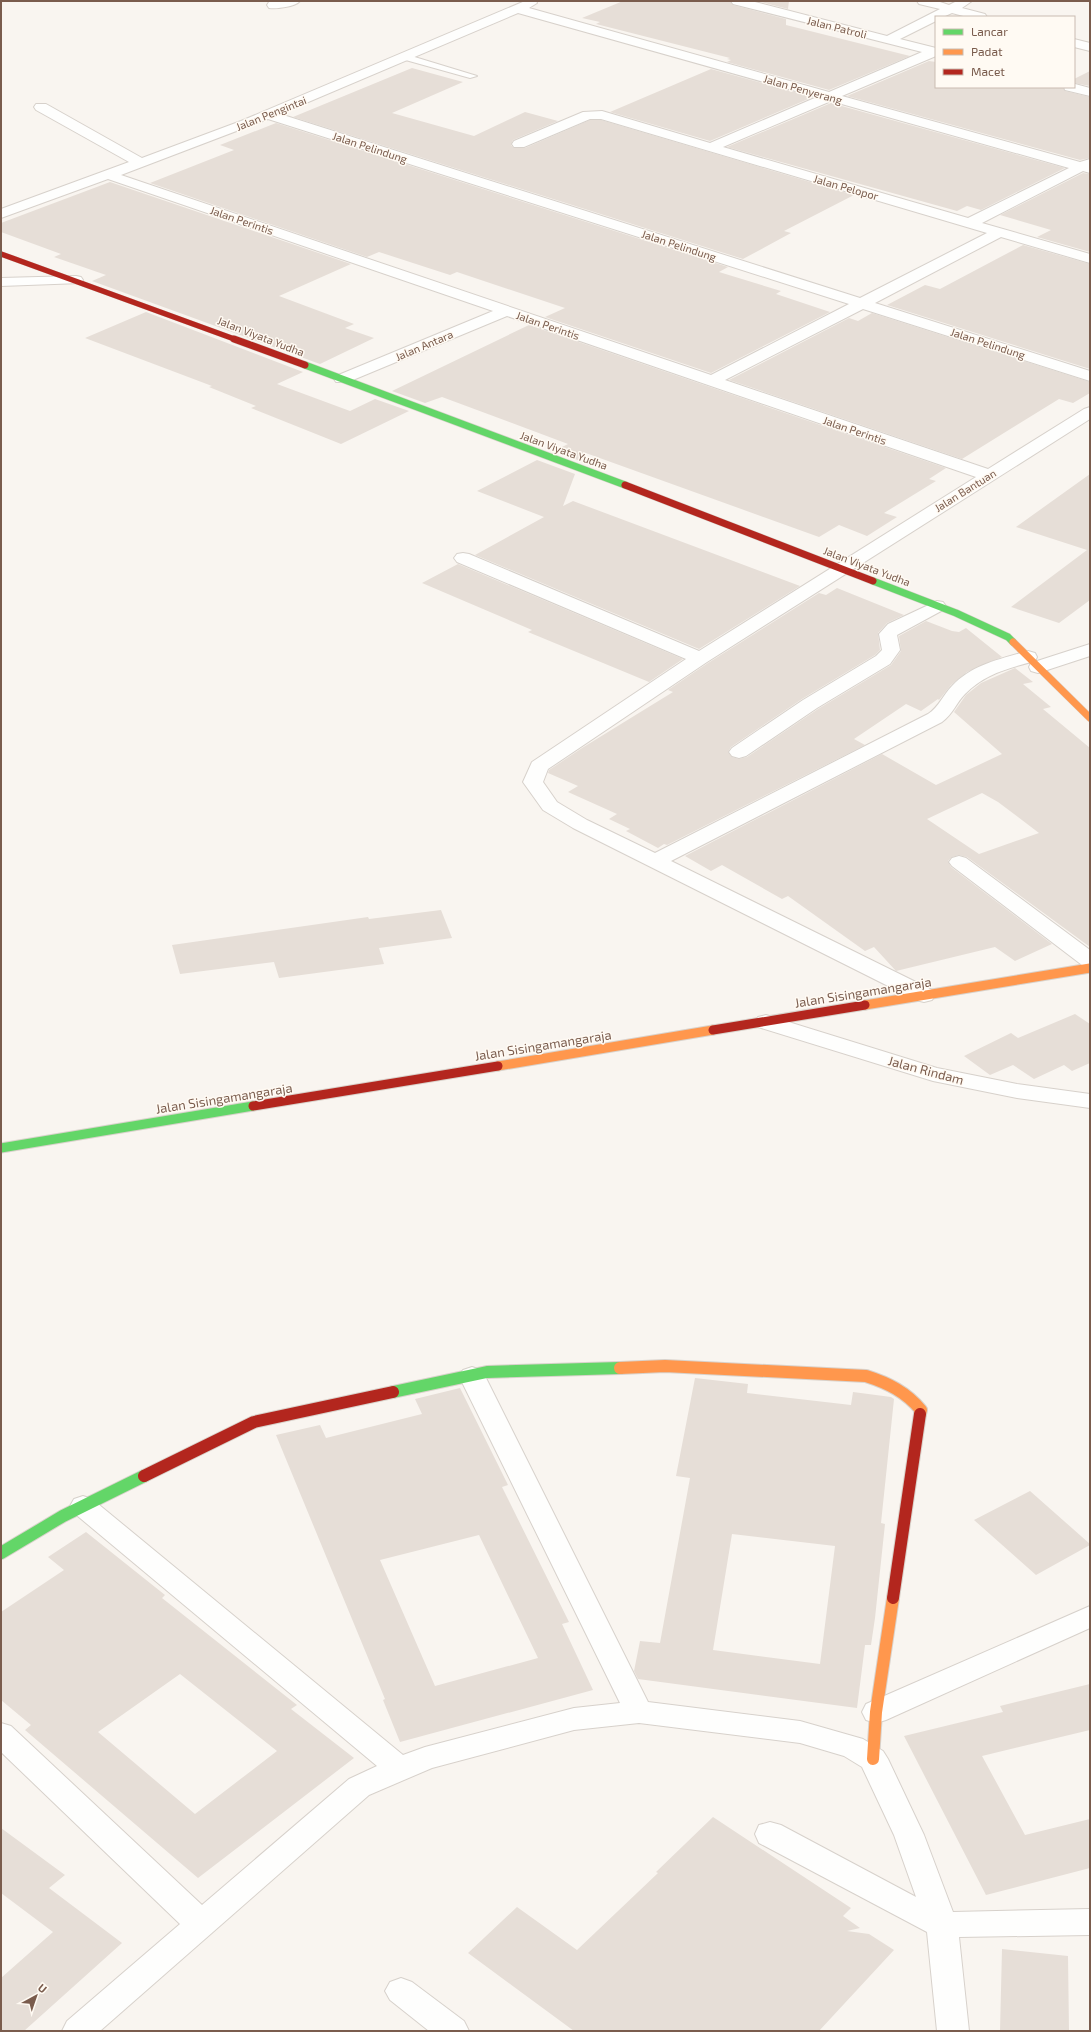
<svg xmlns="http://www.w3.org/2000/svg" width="1091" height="2032" font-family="'Exo 2',sans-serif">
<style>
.building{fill:#e6ded7;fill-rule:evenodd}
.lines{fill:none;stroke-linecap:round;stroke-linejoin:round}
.lane-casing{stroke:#d7d1cb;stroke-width:2}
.street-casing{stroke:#d7d1cb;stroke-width:2}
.fast-far2-casing{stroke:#d9d2cb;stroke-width:8}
.fast-far1-casing{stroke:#d9d2cb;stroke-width:11}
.fast-casing{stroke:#d9d2cb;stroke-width:14}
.slow-far2-casing{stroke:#d9d2cb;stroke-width:8}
.slow-far1-casing{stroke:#d9d2cb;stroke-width:11}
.slow-casing{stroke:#d9d2cb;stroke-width:14}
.jam-far3-casing{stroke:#d9d2cb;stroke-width:6}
.jam-far2-casing{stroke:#d9d2cb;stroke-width:8}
.jam-far1-casing{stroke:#d9d2cb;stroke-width:11}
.jam-casing{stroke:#d9d2cb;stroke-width:14}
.lane{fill:#fefefd;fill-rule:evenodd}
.street{fill:#fefefd;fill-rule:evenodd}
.fast-far2{stroke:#63d668;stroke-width:7}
.fast-far1{stroke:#63d668;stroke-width:9}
.fast{stroke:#63d668;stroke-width:12}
.slow-far2{stroke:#ff974d;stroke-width:7}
.slow-far1{stroke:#ff974d;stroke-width:9}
.slow{stroke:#ff974d;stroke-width:12}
.jam-far3{stroke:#b3261e;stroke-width:5.5}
.jam-far2{stroke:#b3261e;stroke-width:7}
.jam-far1{stroke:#b3261e;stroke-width:9}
.jam{stroke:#b3261e;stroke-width:12}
.labels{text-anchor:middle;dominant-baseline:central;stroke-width:3;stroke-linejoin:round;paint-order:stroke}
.far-street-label{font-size:11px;fill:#7a5c4d;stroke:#fffaf3}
.street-label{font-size:13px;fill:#7a5c4d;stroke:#fffaf3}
</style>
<rect width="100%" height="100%" fill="#f9f5f0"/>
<!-- building -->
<path class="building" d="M623,1h107l3,4 53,14v6l124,31 -81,34 -102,-28 4,-2 -4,-1 3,-1 -134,-34 4,-2 -18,-4z
M757,1h32l-1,8z
M929,61l7,1v25h127l2,4 25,6v61l-10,2 -233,-64z
M412,68l51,14 -71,31 82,23 51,-24 33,9 -45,19 -2,5 3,3h11l65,-28h11l253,75 -70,36 7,2 -48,26 -450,-142z
M711,69l102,28 -103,44 -100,-29z
M1090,71v15l-16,-3v-4z
M831,103l234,65 -84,42 -14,-4 -10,5 -230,-64z
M276,123l452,144 -9,5 62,19 -5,3 54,18 -119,61 -166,-56 20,-9 -108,-36 -7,3 -71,-23 -12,5 -217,-74 84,-33 -14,-5z
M1083,173l7,1v78l-53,-15 14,-7 -51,-15z
M110,182l241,82 -72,32 75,28 -9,4 29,10 -54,26 -228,-83 14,-6 -52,-18 7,-3 -60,-22v-9z
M1023,245l67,19v105l-203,-64 38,-20 15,4z
M146,312l157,60 -26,12 73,27 25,-12 34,12 -68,33 -90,-36 5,-2 -47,-19 3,-1 -127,-48z
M872,313l218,69v11l-17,10 -14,-4 -97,60 -233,-79 120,-62 9,3z
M529,325l417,143 -17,11 7,2 -52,32 13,4 -30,19 -28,-11 -20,12 -236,-85 -3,9 -26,-10 14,-7 -126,-47 -17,6 -33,-12z
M537,460l38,14 -12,32 10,-5 227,85 -101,63 -224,-94 69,-38 -67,-26z
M1090,474v126l-31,23 -48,-16 76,-57 -71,-23z
M458,564l225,95 -34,23 -121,-50 4,-2 -110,-47z
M837,588l67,27 -17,8 -9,10 2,17 -5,5 -73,44 -71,48 -3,5 4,5 7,2 8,-2 71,-48 73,-44 10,-14 -2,-15 27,-15 26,10 7,1 7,-4 36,29 -35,15 -16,13 -12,15 -1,-1 -17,12 -15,-7 -52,35 11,6 -198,100 -3,-1 -6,4 -32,-17 4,-2 -21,-10 8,-5 -49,-22 10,-6 -30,-13 1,-3 33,-22 91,-56 -5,-2 40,-27 111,-70 7,2z
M1015,668l18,14 -10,2 28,23 -8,2 47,39v199l-123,-90 -8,-2 -7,2 -4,4 3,6 101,77 -37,17 -20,-14 -99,24 -22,-24 -9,4 -77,-55 -6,3 -60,-34 -11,6 -26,-15 197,-102 54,31 66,-31 -48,-42 12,-17 15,-12zM982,793l16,9 41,31 -60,21 -52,-35z
M441,910l11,28 -73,10 5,16 -105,14 -5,-16 -94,12 -8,-29 196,-28 1,2z
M1075,1014l15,10v39l-18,8 -8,-6 -30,14 -21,-14 -23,10 -26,-19 47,-23 7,5z
M695,1378l53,6 -1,9 104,12 2,-13 38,5 3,2 -13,124 4,1 -10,94 -4,27h-6l-8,63 -219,-29 -4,-8 6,-30 20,2 30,-165 -14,-2zM732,1534l103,12 -15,118 -107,-14z
M460,1388l48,97 -6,2 67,135 -7,2 31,66 -193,52 -17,-42 2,-1 -109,-264 44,-10 6,13 96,-24 -7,-15zM479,1535l59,123 -103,28 -55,-126z
M1030,1491l60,53v1l-54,30 -62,-55z
M86,1532l79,63 -3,3 135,107 -6,4 63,49 -156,120 -173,-148 6,-5 -30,-25v-88l63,-42 -16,-13zM180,1674l97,77 -82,63 -97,-82z
M1090,1684v46l-108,26 43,79 65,-16v49l-104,27 -82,-159 99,-24 -3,-6z
M713,1817l138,91 -8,8 17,12 -13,3 22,3 25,16 -75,81h-245l-106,-78 49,-46 60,43 81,-77 -2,-1z
M1,1828l64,47 -16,13 73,55 -98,88h-23v-53l52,-46 -52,-39z
M1002,1949l66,7 1,75h-69z"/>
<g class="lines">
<defs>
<path id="lane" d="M402,55h6l69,21 -7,2 -68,-19z"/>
<path id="street" d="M275,1h25c-5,6 -24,8 -31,7l-2,-3 2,-3z
M525,1h11l1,2 -8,5 300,84 93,-40 -189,-48 -2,-3h20l136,35 53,-27 -21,-5 -2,-3h20l12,4 8,-4h15l-10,7 23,6 2,3h-20l-15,-4 -9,4h-7v4l-36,18 36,9v8l-94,40 238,66 10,-3v14l-7,-2 -101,52 108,31v9l-89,-26 -126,66 215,68v10l-227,-72 -138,71 263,89 96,-60 6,-2v12l-383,243 -159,107 -5,13 14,20 30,18 68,33 273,-139c11,-7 15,-19 24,-28 19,-20 44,-26 69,-33l7,-2 7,2 2,4 -2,4c-26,7 -51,13 -70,33 -9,9 -12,20 -23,28l-271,139 261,129 3,5 -3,5 -8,2 -8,-2 -343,-172 -30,-18 -20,-28 9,-20 154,-103 -229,-97 -3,-4 3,-4 6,-1 6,1 230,97 277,-174 -469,-161 -159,66h-12l-2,-3 2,-3 157,-65 -385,-132 -107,39v-9l128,-47 -93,-52 -2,-3 2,-3h10l96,54 99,-37zM518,13l299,84 -107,46 -108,-32 -19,1 -69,29 -2,3 2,3h10l66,-28h11l386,114 -127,65 -580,-184zM831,101l238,67 -101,50 -245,-71zM268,119l581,185 -138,71 -590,-200z
M1074,39l16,4v8l-16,-4z
M1075,84l15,4v8l-25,-6 -1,-3h10z
M76,276l5,1 2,3 -2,3 -80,3v-8z
M937,601l6,1 3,4 -3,4 -46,25 3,15 -10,14 -73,44 -71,48 -7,2 -7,-2 -3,-4 3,-4 71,-48 73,-44 6,-6 -3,-16 9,-10z
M1090,644v12l-52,17 -7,-2 -2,-4 2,-4z
M959,856l7,2 124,92v16l-8,-1 -130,-99 -3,-4 3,-4z
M766,1015l171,53 80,16 73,10v14l-73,-10 -84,-17 -175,-54 -3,-5 3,-5z
M472,1367l9,3 4,6 163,326 152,19 63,18 20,12 5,8 36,76 29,77 137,-3v26l-131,2 10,94h-32l-10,-99 -168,-89 -4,-9 4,-9 11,-3 11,3 135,72 -22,-62 -32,-68 -18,-11 -44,-13 -161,-20 -65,7 -142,38 -63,27 -269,236h-38l5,-10 113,-97 -179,-172v-29l10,3 191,179 147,-126 28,-13 -303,-253 -4,-7 4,-7 9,-3 9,3 311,256 22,-8 149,-39 46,-5 -161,-327 4,-6z
M1090,1606v22l-204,92 -10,3 -10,-3 -4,-8 4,-8z
M401,1978l11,4 52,39 5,10h-40l-39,-31 -5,-9 5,-9z"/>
<path id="fast-far2" d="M305,365l320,120
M873,581l83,32 52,24 5,5"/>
<path id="fast-far1" d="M1,1148l252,-42"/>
<path id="fast" d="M393,1392l94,-20 133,-4
M1,1553l62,-37 81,-40"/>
<path id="slow-far2" d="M1013,642l77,76"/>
<path id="slow-far1" d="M865,1005l225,-37
M498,1066l215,-36"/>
<path id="slow" d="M620,1368l45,-2 201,10c22,7 40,16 55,34l-1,4
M873,1759l3,-47 17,-114"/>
<path id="jam-far3" d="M1,254l236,86"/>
<path id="jam-far2" d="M234,339l71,26
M625,485l248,96"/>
<path id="jam-far1" d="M713,1030l152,-25
M253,1106l245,-40"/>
<path id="jam" d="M144,1476l110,-54 139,-30
M893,1598l27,-184"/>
</defs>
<!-- lane casing -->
<use href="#lane" class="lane-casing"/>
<!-- street casing -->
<use href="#street" class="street-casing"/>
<!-- fast-far2 casing -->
<use href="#fast-far2" class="fast-far2-casing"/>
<!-- fast-far1 casing -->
<use href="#fast-far1" class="fast-far1-casing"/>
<!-- fast casing -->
<use href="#fast" class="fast-casing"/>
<!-- slow-far2 casing -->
<use href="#slow-far2" class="slow-far2-casing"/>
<!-- slow-far1 casing -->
<use href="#slow-far1" class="slow-far1-casing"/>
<!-- slow casing -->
<use href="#slow" class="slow-casing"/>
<!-- jam-far3 casing -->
<use href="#jam-far3" class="jam-far3-casing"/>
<!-- jam-far2 casing -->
<use href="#jam-far2" class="jam-far2-casing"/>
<!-- jam-far1 casing -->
<use href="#jam-far1" class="jam-far1-casing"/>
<!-- jam casing -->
<use href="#jam" class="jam-casing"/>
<!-- lane -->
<use href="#lane" class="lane"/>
<!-- street -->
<use href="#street" class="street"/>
<!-- fast-far2 -->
<use href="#fast-far2" class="fast-far2"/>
<!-- fast-far1 -->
<use href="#fast-far1" class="fast-far1"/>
<!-- fast -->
<use href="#fast" class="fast"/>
<!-- slow-far2 -->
<use href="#slow-far2" class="slow-far2"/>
<!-- slow-far1 -->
<use href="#slow-far1" class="slow-far1"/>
<!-- slow -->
<use href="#slow" class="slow"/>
<!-- jam-far3 -->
<use href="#jam-far3" class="jam-far3"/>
<!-- jam-far2 -->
<use href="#jam-far2" class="jam-far2"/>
<!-- jam-far1 -->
<use href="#jam-far1" class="jam-far1"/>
<!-- jam -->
<use href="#jam" class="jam"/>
</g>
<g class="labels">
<!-- far-street labels -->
<g class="far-street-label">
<text transform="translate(837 27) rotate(14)">Jalan Patroli</text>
<text transform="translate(803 89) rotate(16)">Jalan Penyerang</text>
<text transform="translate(271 113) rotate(-22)">Jalan Pengintai</text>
<text transform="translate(370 147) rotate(18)">Jalan Pelindung</text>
<text transform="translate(846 187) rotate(16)">Jalan Pelopor</text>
<text transform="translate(242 220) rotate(19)">Jalan Perintis</text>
<text transform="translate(679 245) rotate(18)">Jalan Pelindung</text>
<text transform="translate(548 325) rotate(19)">Jalan Perintis</text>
<text transform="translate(261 336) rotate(21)">Jalan Viyata Yudha</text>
<text transform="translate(988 343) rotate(18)">Jalan Pelindung</text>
<text transform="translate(424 345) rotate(-23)">Jalan Antara</text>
<text transform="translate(855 430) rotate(19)">Jalan Perintis</text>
<text transform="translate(564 450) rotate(20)">Jalan Viyata Yudha</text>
<text transform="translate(965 490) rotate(-32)">Jalan Bantuan</text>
<text transform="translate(867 566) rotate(21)">Jalan Viyata Yudha</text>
</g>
<!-- street labels -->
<g class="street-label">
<text transform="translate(863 992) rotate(-9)">Jalan Sisingamangaraja</text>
<text transform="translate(543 1045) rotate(-9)">Jalan Sisingamangaraja</text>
<text transform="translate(926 1070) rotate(15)">Jalan Rindam</text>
<text transform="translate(224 1098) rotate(-9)">Jalan Sisingamangaraja</text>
</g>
</g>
<!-- border -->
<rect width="1091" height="2032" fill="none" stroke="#7a5c4d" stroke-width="4"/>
<!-- legend -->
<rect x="935" y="16" width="140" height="72" fill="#fffaf3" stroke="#cabbb1"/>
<rect x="943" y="29" width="20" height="6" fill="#63d668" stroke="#cabbb1"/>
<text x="971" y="36" font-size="12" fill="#7a5c4d">Lancar</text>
<rect x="943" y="49" width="20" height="6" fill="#ff974d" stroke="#cabbb1"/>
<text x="971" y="56" font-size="12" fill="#7a5c4d">Padat</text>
<rect x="943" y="69" width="20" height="6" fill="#b3261e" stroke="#cabbb1"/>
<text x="971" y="76" font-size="12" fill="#7a5c4d">Macet</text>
<!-- north arrow -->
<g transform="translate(36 1996) rotate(40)" stroke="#fffaf3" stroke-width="3" paint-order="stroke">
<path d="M0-3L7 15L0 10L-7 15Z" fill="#7a5c4d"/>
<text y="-6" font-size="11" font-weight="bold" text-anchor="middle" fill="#7a5c4d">U</text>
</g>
</svg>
